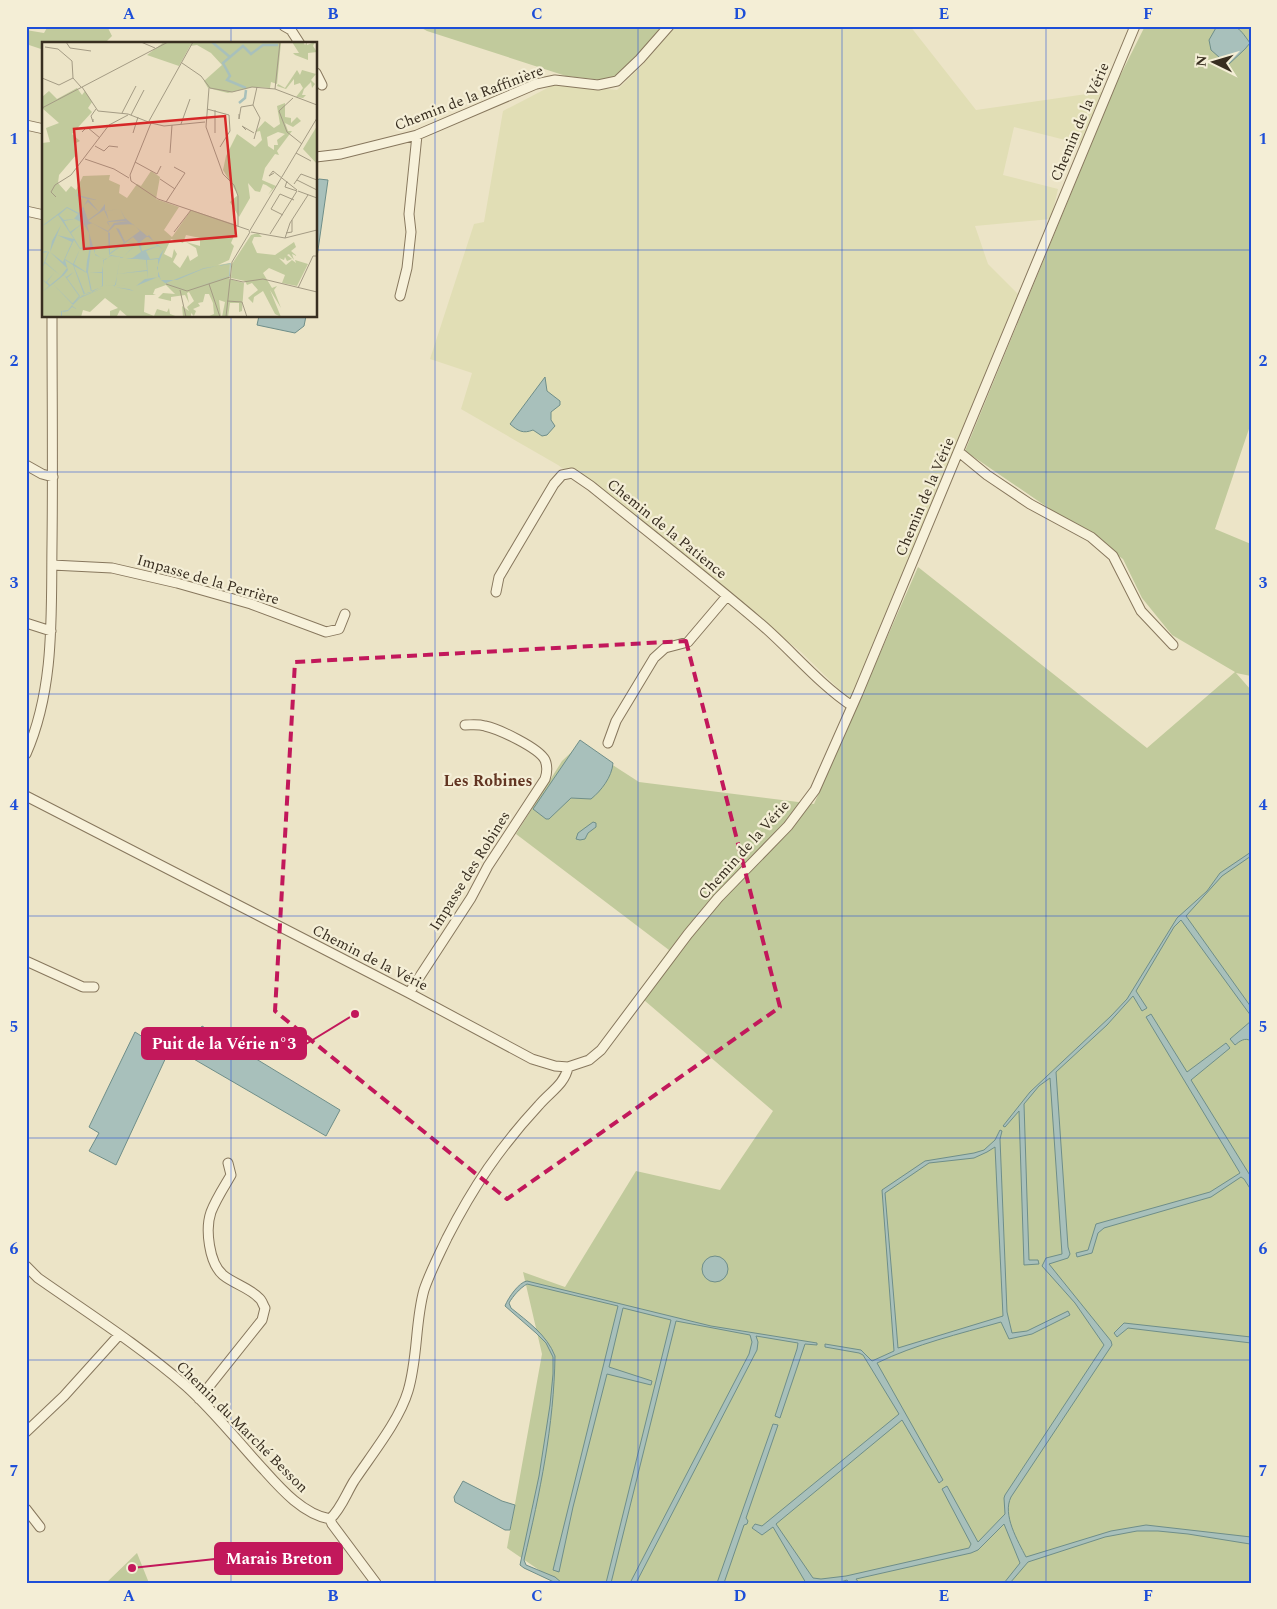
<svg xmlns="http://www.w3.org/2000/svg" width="1277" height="1609" font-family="Spectral,serif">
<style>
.farmland{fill:#e1deb5}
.green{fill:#c1ca9c}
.water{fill:#a8c0bb;stroke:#6f8e89;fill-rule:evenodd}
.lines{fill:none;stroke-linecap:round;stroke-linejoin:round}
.street-casing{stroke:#87775d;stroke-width:11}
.street{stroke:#f7f1da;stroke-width:9}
.marked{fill:none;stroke:#c2185b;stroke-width:4;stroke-dasharray:10 6;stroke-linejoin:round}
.grid{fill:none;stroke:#1d4ed8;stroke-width:1;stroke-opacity:0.55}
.labels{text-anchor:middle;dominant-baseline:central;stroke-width:4.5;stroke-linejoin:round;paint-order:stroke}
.street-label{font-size:15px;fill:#382e20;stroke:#f4eed6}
.neighbourhood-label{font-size:16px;font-weight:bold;fill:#623522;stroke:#f4eed6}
.inset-river{fill:none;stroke:#a8c0bb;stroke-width:2.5}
.inset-road{fill:none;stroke:#a49b84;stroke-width:1}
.view{fill:#d62828;fill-opacity:0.15;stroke:#d62828;stroke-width:2.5}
.inset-edge{fill:none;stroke:#382e20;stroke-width:2.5}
.leader{fill:none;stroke:#c2185b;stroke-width:2}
.callout-dot{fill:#c2185b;stroke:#f4eed6;stroke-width:2}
.callout{fill:#c2185b;stroke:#c2185b;stroke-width:2}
.callout-label{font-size:16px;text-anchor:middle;font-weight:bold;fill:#fff}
.neatline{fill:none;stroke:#1d4ed8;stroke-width:2}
.grid-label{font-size:16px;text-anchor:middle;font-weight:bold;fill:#1d4ed8}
</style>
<rect width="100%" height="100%" fill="#ece4c7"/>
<!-- farmland -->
<path class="farmland" d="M676,26h234l66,84 131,-19 -22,54 -71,-18 -11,48 55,14 -7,30 -76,7 13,38 31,31 -168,406 -51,-50 -242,-186 -97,-56 11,-36 -42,-14 44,-135 10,-2 19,-111 54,-28 60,7 26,-26z"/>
<!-- green -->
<path class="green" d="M48,26h59l5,10 -8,8h-60v6l-18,-6v-14l18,3z
M418,26h245l-26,36 -26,19 -45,-5 -139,-45z
M1145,26h106v397l-36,106 36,15v132l-15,-3 15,17v893h-693l-51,-35 35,-194 -19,-82 42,15 71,-116 84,19 53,-79 -136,-117 32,-44 -153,-116 46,-73 18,-17 59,38 175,22 104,-237 229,181 88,-76 -63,-37 -30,-37 -19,-39 -158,-108 152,-369z
M137,1553l12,30h-43z"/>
<!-- water -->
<path class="water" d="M1217,26c21,0 20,-1 33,17l-5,6 -17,16 -17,-15 -2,-10z
M319,179l9,1 -12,84v-83z
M259,316h47l-2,10 -9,7 -38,-8z
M545,377l2,14 13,10v4l-9,7v8l4,6 -8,9 -5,1 -9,-6c-10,4 -15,1 -23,-6z
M580,740l33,23c-1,14 -12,28 -22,36l-20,-1 -22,21h-3l-13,-10z
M593,822l3,1v4l-8,6 -3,6 -5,1 -4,-1 2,-6z
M1251,852v4l-29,20 -36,40 65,91v9l-70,-96 -7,7 -38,64 11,17 -5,3 -9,-15 -26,29 -51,47 12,175 2,7 -2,4 -19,6 62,77 1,4 -101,152c-9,18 7,44 15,60l85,-26 35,-6 105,12v36l-1,-29 -62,-10 -30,-3h-21l-32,6 -77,25 -18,21h-6l16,-20 -16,-39 -26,26 -7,3 -115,26 3,4h-10l-2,-3 -10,3h-31l-33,-56 -11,8 -10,-7 3,-4 7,2 137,-112 -36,-59 -4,-2 -34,-6v-3l36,6 11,11 22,-10 -12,-161 43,-29 49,-8 10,-3 11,-10 5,-10 2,1 -2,8 7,173 5,21 15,-2 41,-20 2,4 -38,19 -23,5 -8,-17c-42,12 -85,22 -124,41l66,117 -4,3 -37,-63 -126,104 37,54 8,1 25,-3 123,-28 2,-4 -29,-55 5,-3 31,56 27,-28 -1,-16 1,-3 99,-150 -29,-42 -33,-37 4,-8 16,-4 -12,-176 -11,8 -15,18 5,156h9l1,4 -15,1 -5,-154 -14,16 -2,-1 27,-34 81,-76 16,-17 50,-81 30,-27 13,-18zM995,1147l8,169 -105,32 -13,-155 44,-30 45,-5 13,-6z
M1151,1014l36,58 39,-29 4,5 -39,32 60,97v13l-7,-11 -3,-2 -30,20 -107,31 -6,5 -6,20 -15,4 -1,-4 12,-3 8,-26 114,-32 30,-19 -94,-156z
M1251,1021v20c-6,-4 -11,0 -16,4l-5,-6z
M202,1026l138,84 -14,26 -134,-78 -5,-6z
M135,1032l33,21 -52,112 -27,-14 10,-18 -10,-6z
M702 1269a13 13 0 1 1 26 0a13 13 0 1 1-26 0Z
M527,1281l184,45 106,17v2l-12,-1 -25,74 -5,-2 22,-67 1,-6 -42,-7 2,6 -1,8 -121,233h-6l119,-229 3,-12 -2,-7 -74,-14 -65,262h-5l65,-263 -48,-12 -14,59 43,14 -1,4 -44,-11 -34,133 -14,65 -6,-2 65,-264 -91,-22c-7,4 -14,12 -18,19l2,5c16,13 36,27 44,48 -1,69 -15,137 -31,204l2,5 29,12 7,6h-6l-32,-15 -4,-3 19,-89 11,-71 3,-31v-17l-7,-14 -10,-10 -31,-27c3,-8 14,-24 22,-25z
M1124,1323l127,14v6l-123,-15 -11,9 -3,-4z
M773,1424l5,1 -32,93 2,3 -1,3 -3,1 -20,58h-7z
M463,1481l39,20 13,4 -5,25h-5l-50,-28 -1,-5z"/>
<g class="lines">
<defs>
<path id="street" d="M284,26l7,4 9,14
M316,73l6,12
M26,125l18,4
M316,157l25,-3 76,-19 119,-51 19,-4 43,5 19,-4 23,-22 29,-33
M26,211l18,4
M400,296l7,-28 4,-36 -2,-18 8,-79
M959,452l28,23 43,29 61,33 22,19 28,55 32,34
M26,465l16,9 11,3
M52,565l60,3 65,15 74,21 75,28 13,-3 6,-15
M496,592l3,-15 55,-93 8,-9 10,-2 19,13c57,46 115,91 171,139 30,26 57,59 90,81
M26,623l25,8
M608,743l8,-22 38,-63 11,-10 23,-6 39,-46
M26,754c29,-66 25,-139 26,-210 1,-76 0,-152 0,-228
M26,796l383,197 123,66 23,7 13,1 21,-7 12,-10 87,-116 30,-36 70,-72 27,-36 43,-97 277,-667
M26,961l57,26h11
M409,993l62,-95 17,-32 57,-87c2,-6 3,-12 0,-19 -6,-12 -46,-31 -60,-34 -7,-2 -13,-1 -20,-1
M26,1266l12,12c50,35 102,68 148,108 28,25 52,56 78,84 17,19 39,44 66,49l2,5 44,59
M199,1399l63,-79 3,-12c-2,-3 -3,-8 -6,-10 -9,-10 -25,-14 -36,-23 -14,-12 -18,-46 -12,-63 5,-13 13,-25 20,-37l-3,-12
M26,1432l38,-36 55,-61
M26,1509l14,18
M330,1519c11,-10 16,-25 24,-38 18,-27 45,-60 54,-90 10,-33 7,-69 16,-101 6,-18 15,-35 23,-52 26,-51 53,-91 92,-133 11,-13 26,-21 29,-38"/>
</defs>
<!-- street casing -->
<use href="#street" class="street-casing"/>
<!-- street -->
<use href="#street" class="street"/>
</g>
<!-- marked area -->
<path class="marked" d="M686,641l94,366 -273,192 -232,-188 20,-349z"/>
<!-- grid -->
<path class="grid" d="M231,26v18M435,26v1557M638,26v1557M842,26v1557M1046,26v1557M26,250h18M316,250h935M231,316v1267M26,472h1225M26,694h1225M26,916h1225M26,1138h1225M26,1360h1225"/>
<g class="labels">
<!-- street labels -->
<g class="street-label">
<text transform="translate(469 98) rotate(-21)">Chemin de la Raffinière</text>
<text transform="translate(1080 122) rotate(-67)">Chemin de la Vérie</text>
<text transform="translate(925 497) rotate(-67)">Chemin de la Vérie</text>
<text transform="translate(667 529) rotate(39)">Chemin de la Patience</text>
<text transform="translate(208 580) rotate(16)">Impasse de la Perrière</text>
<text transform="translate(744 850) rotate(-48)">Chemin de la Vérie</text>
<text transform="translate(470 871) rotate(-58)">Impasse des Robines</text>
<text transform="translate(370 958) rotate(27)">Chemin de la Vérie</text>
<text transform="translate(242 1427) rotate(45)">Chemin du Marché Besson</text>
</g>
<!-- neighbourhood labels -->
<g class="neighbourhood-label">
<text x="488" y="781">Les Robines</text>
</g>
</g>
<!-- overview -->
<g transform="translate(42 42)">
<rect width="275" height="275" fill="#ece4c7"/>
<path d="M122,0h117l-4,42 -6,-2 -1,6 -18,-1 -24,6 -20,-5 -4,-7 18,-16 -11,-12 -14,-8 -7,1 -11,20 -32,-11zM250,0h11l2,3 2,-3v3l8,-3 -2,4 4,6 -9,1v7l-13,-5 -2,-2h6zM255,28l3,5 2,-5 14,4 -5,6 4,4 -3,4 -1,-6 -7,7 -2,6h4l-3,3 -7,-1 7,-9 -3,-5 -6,2v-6l-8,10 -9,-3 1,-2 7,4zM35,46l5,7 3,-4 7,11 -4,6 4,4 -20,22 8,7 -6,3 2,11 -17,20 -1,8 8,9 5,-6 5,4 7,-14 27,-1 -1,5 11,5 -1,8 8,5 10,-14 4,2 10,-15 9,6 -4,22 23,8 -15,23 8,7 19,-27 43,14 2,7 -5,12 3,3 -5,14 -11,5 12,-2 -1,16 15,4 -2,28 -3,1v-9h-9l-2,14h-6l3,-15 -6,-2 2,17h-14l7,-3 -1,-11 -4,-9h-4l-2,8 -5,1 2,3 -7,3 3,2 -2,5 -3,-3v4h-8l-1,-11 7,5 -2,-4 7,-6 -5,-9 -2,1 2,10 -4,-8 -14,2v4l-13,-3 5,-5 12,1 -9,-9 -11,4 -2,5 3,1h-11l-1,17 10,4 3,-7 10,3 2,-4 1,6 8,3h-50l-8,-7 -3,6 -7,1v-6l8,-3 -13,-10 -15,14 -7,-2 -2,7h-39v-174l8,-1 -4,-14 13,-5 -17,-15v-11l7,-6 8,8zM144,193l14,3v8l-14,-4 10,6 2,8 -8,5 -2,-6 -8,13 -7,-6 4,-8 -3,-5 -2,9 -8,-4 7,-15 12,4zM243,61v14l6,1v5l6,-6 4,4 -8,6 -8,-4 3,8h4l-15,20 2,4 -4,-1 -10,14 -3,12 14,6 -8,9 4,-6 -6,-4 -3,-1 -3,8 -5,-1 -7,-8 2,15 -11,19 -9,-15 8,-7 -15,-25 3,-14 11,-22 18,13 7,-7 -2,-9 -5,1 10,-11 9,7 6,-4 -3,-18zM236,90l7,2 -8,6 1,5h-4v5l-6,-4 -1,-9zM275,84v38l-14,-15zM216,191l4,4h-8l-2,5 5,11 18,2 19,-13 2,5 -5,4 6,5 -5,-2 2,6 -5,-6 -2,1 5,4 -5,2 -2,-4 -1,3 -5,-2 7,7 6,-5 4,3 -1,-3 13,4 -11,22 -15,-3 3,-8 -16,-7 -6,5 9,15 5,-2 -3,4 7,18 -11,-18 11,27 -6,-3 -12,-23 -9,6 -1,6 -5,-5 10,-8 -6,-7 -5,2 -2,-4 -14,-3 1,-14 19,-29z" fill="#c1ca9c" fill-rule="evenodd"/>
<path d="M37,146v3l-1,4 19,5 -9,-1 11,13 6,-8v7l15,-2 5,9 38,31 -5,-3 -12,5 4,8 9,-1 1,-3 4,-6 -7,19 4,12h16l26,-11 28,-6 -1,13 -43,14 -22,-7 -4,-3 -2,-3 -14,2 -9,7 -21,-1v2l14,2 5,2 -19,-4 -1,-2 -11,1 -23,10 -4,5 4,-4 23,-9 -23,10 -8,8 5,3 -5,-2 -4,4 -4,1 -2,-1v6h-1v-6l7,-1 5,-6 -20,-20 -11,8 7,-6 -7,-7 4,3 8,-9 -7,9 3,3 11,-9 -16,-13 -3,5 6,-16 -6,1 3,-2 -3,-16 3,16 4,1 -4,10 16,14 6,-8 -17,-16 2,-11 9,-16 -4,10 17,4 -16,-24 -12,9 -4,2 25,-19 12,6 9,-14 -11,-3zM46,160l11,10 -11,8 -5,-14zM25,166l11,6 -4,5 -10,1 -5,-5zM78,167l5,10 -16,2 -3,-10zM62,168l5,11 -2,1 3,5 -2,-5 20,-1 -14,2 -6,8 -20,-10zM33,177l8,4 -13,9 -6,-11zM41,181l6,10 1,13 -10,2 -9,-15zM50,181l16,9 7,-7 18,-1 7,7 -15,11 -6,-13 -3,-1 8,15 -14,10v-20l-2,-1 1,22v1l24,-18 5,5 -15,15 15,-14 3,9 -10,7 -20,-4 -6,5 -10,-6 -8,-29zM15,193l15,7 -9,20 -13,-10zM107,193l8,11 -15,5 -2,-9zM32,198l6,9 -7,15 -8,-5zM48,205l-3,14 -1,11 -12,-8 6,-15zM49,205l4,3v5l9,4 -2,13 -12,1h12v13l-10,6 -4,-20zM69,214l35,4 1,10 -30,4 3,-14 -5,25 -12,1v-26zM116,217v18l-22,9 -20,-1 1,-11 30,-3 1,7 -1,-18zM23,218l8,5 11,30 -4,1 -13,-18 7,-6 -8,5 -2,-2 4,-5zM188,222l-1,12 -42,14 -21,-7 38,-15zM32,224l13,7 4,19 -6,2zM22,233l15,21 -7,8 -19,-20z" fill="#a8c0bb" fill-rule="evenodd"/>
<path class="inset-river" d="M170,0l18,15 13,-11 8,8 12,-9h15M188,15l-7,6 7,13 -3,4 19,8M197,61l6,-5 1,-8"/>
<path class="inset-road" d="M24,0l4,6 21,3M99,0l14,6M3,5l13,2 14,12 1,17 8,9M140,21l19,13 9,12 22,4 20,-5 23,2 42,16M0,36l17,7 14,-7M40,45l16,24 30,3 23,9 -21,52 1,6 27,18 91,31M167,46l-3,39 17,47 11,11 4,11v30M233,47l5,-47M251,56l-14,13 8,21 15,12M0,66l126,-66M165,67l22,6 1,16 -10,16M80,71l14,-27M197,72v5l2,-12 12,-2M89,73l13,-25M51,77v3l-2,-6 5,-7M107,79l44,-79M109,81l13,3 41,-4M139,82l9,-25M204,88l-4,-4 12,7M40,90l5,-5 13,11M91,91l5,-16M173,91v-23M212,97l6,-21 -7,-13 4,-18M53,104l9,5 5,-5 9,1M128,111l2,-28M254,111l15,8M43,117l29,10 15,9M93,120l22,12 4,-8M232,131l-5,3 4,-5 24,19M118,137l15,10M255,138l20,10M245,139l-2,6 12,4M252,142l7,-10 16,6M256,149l19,7M14,155l-5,-5 4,-7 16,-10 38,-50 19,-10M124,160l19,-29 -11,-6M241,173l-12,-6 9,-15 14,6M132,190l17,-22M207,190l68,-114M209,190l34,6 32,-8M244,191l6,-1v-12M228,192l27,-43M243,196l5,-15 18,-28M188,237l13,3 20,-3 54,13M124,242l21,7 43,-14M167,242l11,33M256,246l15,-32h4M138,248l6,27M185,259l15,1 5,15M184,275l6,-55 18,-30"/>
<path class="view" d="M183,74l11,120 -152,13 -10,-120z"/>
<rect width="275" height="275" class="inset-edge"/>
</g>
<!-- callouts -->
<path class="leader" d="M355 1014L306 1044M132 1568L215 1559"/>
<g class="callout-dot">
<circle cx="355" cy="1014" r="5"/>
<circle cx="132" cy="1568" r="5"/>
</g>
<g class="callout">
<rect x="142" y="1028" width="164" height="31" rx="5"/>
<rect x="215" y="1543" width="127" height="31" rx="5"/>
</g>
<g class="callout-label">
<text x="224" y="1049">Puit de la Vérie n°3</text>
<text x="279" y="1564">Marais Breton</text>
</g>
<!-- border -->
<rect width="1277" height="1609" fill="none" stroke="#f4eed6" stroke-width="55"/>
<!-- north arrow -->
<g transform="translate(1214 62) rotate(275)" stroke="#f4eed6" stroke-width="4" paint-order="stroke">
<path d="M0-4L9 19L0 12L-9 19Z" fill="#382e20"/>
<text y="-8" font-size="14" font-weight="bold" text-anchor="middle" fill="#382e20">N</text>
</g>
<rect x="28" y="28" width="1222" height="1554" class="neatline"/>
<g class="grid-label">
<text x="129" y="19">A</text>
<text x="333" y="19">B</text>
<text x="537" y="19">C</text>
<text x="740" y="19">D</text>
<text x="944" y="19">E</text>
<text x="1148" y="19">F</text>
<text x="14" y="144">1</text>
<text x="1263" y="144">1</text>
<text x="14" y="366">2</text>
<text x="1263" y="366">2</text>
<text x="14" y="588">3</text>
<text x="1263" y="588">3</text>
<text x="14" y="810">4</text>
<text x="1263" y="810">4</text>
<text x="14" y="1032">5</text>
<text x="1263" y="1032">5</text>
<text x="14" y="1254">6</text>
<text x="1263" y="1254">6</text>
<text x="14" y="1476">7</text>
<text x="1263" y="1476">7</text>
<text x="129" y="1601">A</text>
<text x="333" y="1601">B</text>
<text x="537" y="1601">C</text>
<text x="740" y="1601">D</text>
<text x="944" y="1601">E</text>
<text x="1148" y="1601">F</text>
</g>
</svg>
